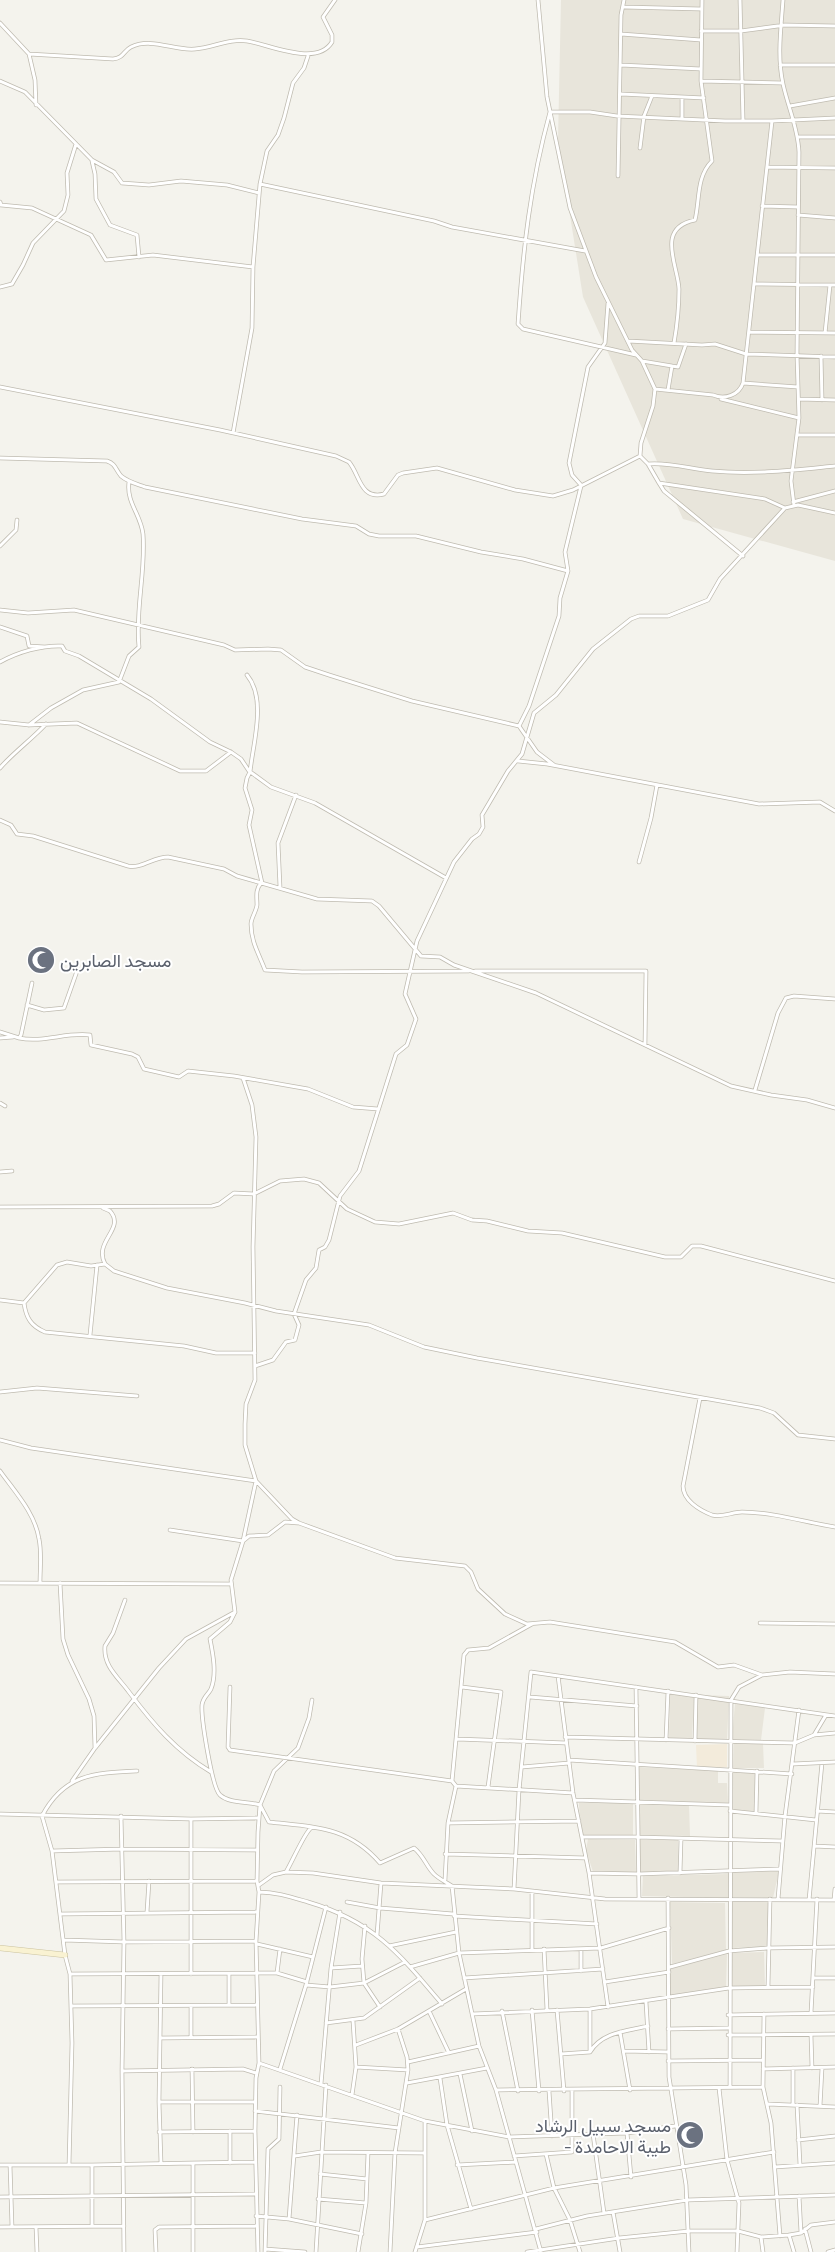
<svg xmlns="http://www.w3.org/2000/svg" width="835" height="2252" font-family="Barlow,Vazirmatn,sans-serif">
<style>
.residential{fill:#e8e5db}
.commercial{fill:#f3ebdb}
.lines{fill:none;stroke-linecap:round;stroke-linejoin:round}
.street-casing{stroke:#bfbbb0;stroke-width:4.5}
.secondary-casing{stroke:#cbc3a0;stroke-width:6}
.street{stroke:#fff;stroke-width:3}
.secondary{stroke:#f9f2d2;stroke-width:5}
.labels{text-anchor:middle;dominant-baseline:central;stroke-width:4;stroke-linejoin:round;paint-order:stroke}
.worship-label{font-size:18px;fill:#5b616d;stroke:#fff;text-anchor:start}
</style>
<rect width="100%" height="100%" fill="#f4f3ed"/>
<!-- residential -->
<path class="residential" d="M561,0h274v561l-152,-42 -100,-222 -25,-157z
M670,1693l24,2 -2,45 -23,-1z
M698,1695l31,1 -2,44 -31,-1z
M735,1703l30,5 -4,32 -29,-1z
M734,1743l29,1 1,24h-31z
M638,1767l80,4v12h9l1,20 -91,-3z
M731,1772h24l-1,40 -22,-2z
M579,1803h54v32h-53z
M639,1803l50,2 1,31 -51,-1z
M588,1839l47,1 1,32h-43l-7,-22z
M639,1840h39v33h-39z
M779,1871l-6,27 -42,-1 1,-24z
M729,1874l-1,24 -86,-2 1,-20z
M670,1902l55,1 1,47 -54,14z
M729,1902h39v45l-38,1z
M764,1952l1,34 -34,1 -1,-34z
M727,1954l-1,33 -56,9v-27z"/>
<!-- commercial -->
<path class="commercial" d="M727,1744v23l-30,1 -1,-23z"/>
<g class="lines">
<defs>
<path id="street" d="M538,0l9,97 23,111 26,69 36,73 10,11 13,28 -2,17 -12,37 -1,13
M740,0l3,120
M783,0c-2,29 -6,56 0,84 5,23 15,44 16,68l-2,203 2,63 -8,63 3,24
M624,7l77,2
M0,23l29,31 6,26 1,25
M701,31h40l44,-6 50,1
M621,34l80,6
M29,54l84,5c11,-1 10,-8 18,-12 21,-10 43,4 64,2 17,-1 35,-11 52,-8 24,4 70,26 85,1v-7l-9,-18 12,-17
M621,65l80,4
M780,65h55
M0,81l25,11 67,68 22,12 8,11 27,2 32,-4 46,4 32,8
M701,81l81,2
M621,94l83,4
M682,97v21
M790,106l45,-8
M550,112c-20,73 -27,138 -32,212l5,5 113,26
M551,112h39l27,4 108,5h47l63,-3
M798,137h37
M640,148l4,-32 8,-20
M92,161l3,13 1,25 14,26 27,10 2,22
M767,167l68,1
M618,176l3,-161 3,-15
M260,184l174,37 18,6 133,24
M0,202l1,3 31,3 59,27 15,25 47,-5 100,12
M762,206l36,1
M798,215l37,3
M757,255h78
M754,284l81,1
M0,287l12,-3 11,-19 10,-22 31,-32 4,-16 -1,-22 9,-29
M749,332l86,1
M825,333l5,-48
M628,341l74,4 13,-1 31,10 89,3
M674,343c3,-17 5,-37 5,-54 -1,-24 -24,-61 16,-69 5,-20 1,-43 17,-59l-11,-80 1,-81
M821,356l1,44
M642,361l36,6 8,-23
M743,383l29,-262
M0,387l220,43 116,26 13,6c11,13 11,38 35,32l14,-19 5,-2 34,-5 78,22 38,6 20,-6 67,-34
M655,389l58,6c12,5 26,0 30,-12l55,4
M668,390l4,-24
M721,399l78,19
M799,399l36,1
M233,433l19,-105 1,-61 7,-83 7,-33 11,-16 6,-17 9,-35 11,-15 4,-12
M798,435h37
M640,456l8,8 11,19 106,16 20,9
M0,458l107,3c9,3 8,8 14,15 7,6 16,8 24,11l157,32 54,7 13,8 10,2h37l65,16 42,7 45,12
M648,464c22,-2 42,5 64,7 41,4 82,-1 123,-5
M659,483l5,8 79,65
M581,485l-9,-10 -3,-12 19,-96 17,-24 3,-40
M793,502l42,-11
M0,546l16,-16 1,-10
M0,610l28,3 46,-3 150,35 11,5 33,-1 13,1 24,17 24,8 83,26 107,25 18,26 17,13
M0,627l27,9 2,10 16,1
M0,662c18,-10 42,-17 62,-16l3,5 14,5 72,43 59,43 21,10 10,7 8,12 22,16 44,16 131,75
M247,675c20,24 6,68 3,97l-3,6 -2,10 7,22 -3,15 13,58
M0,722l29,3 48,-2 103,48h26l25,-19
M29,725l22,-17 32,-18 36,-8 10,-26 10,-9c-4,-38 7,-75 4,-113 -2,-19 -17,-32 -14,-52
M519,726l10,-20 30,-90 1,-18 8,-27 -3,-19 16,-66
M518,761l29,3 212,40 61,-2 15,9
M0,768c14,-16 31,-28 46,-44
M0,820l11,5 6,9 16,2 95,30c14,3 25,-9 40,-9l56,12 13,7 80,23 55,2 7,5 42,50 19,1 14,8 82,28 195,93 40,9 36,5 28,8
M639,862l12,-44 6,-33
M261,883c-6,7 -4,14 -4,22 -1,7 -6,13 -6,19 0,18 8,30 14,46l37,2 167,-1
M280,887l-2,-44 18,-48
M475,971h171l-1,74
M27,1005l17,5 20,-2 13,-37
M0,1032l19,6 2,-3 11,-52
M0,1038l13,-1
M19,1038c24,5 47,-6 71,-3l1,10 41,9 6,3 6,12 35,8 9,-6 46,5 74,13 45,18 25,2
M243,1078l9,27 4,32 -3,110 2,133 -9,24 -1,20v21l11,36 -13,60 -12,39 4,32 -5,10 -20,17c3,15 7,35 1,50 -3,6 -8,8 -9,16 -1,13 10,83 18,90 10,9 28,6 40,10l9,17c45,5 79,4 111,41l34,-15c10,8 12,18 20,26 5,5 12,8 18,12l7,67 20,93 17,44 45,162
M755,1090l23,-77 8,-15 8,-2 41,3
M0,1103l5,3
M0,1172l12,-1
M0,1207l212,-1 7,-2 15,-11 20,1 26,-13 24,-2 15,4 28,26 28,13 24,2 54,-11 19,7 15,1 41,10 34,2 103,24h16l11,-11h9l134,35
M103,1208l7,3c16,18 -17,30 -5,53
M0,1300l24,3 33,-38 10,-3 24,4 14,-2 9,7 53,17 78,15 31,8 93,14 55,22 53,11 283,50 14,5 24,22 37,4
M24,1303c2,15 7,23 21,29l139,14 32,7h39
M90,1335l7,-70
M255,1366l18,-6 13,-18 9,-2 4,-15 -5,-11 12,-34 10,-12 3,-18 6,-3 4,-7 11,-44 19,-25 37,-117 11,-9 9,-26 -11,-25 12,-53 37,-79 18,-23 7,-5 4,-7 -1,-12 26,-44 14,-17 12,-41 22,-18 37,-46 38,-30 8,-3h29l40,-16 12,-21 65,-71 13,-3 37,8
M0,1392l37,-4 100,8
M700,1398l-17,88c0,14 16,24 29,29 10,3 20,-3 30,-3 30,0 63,10 93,15
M0,1440l31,8 225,33 36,38 7,4 96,35 70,8 6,6 7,17 27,25 22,10 23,-2 125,20 43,25 16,-2 28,10 28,-3 45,2
M0,1471c15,21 35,42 39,68 3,14 1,29 1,44
M170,1530l73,11 6,-5 19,-1 17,-13 13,1
M0,1583l231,1
M60,1583l3,56 5,16 21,44 5,17 1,32
M125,1600l-12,33 -8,13c-2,20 13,31 24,46 24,32 47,59 82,80
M760,1623l75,1
M558,1676l15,117 16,80 19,134
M230,1687l-2,60 2,3 222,31
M462,1687l39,5 -13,95
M636,1687l3,211
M530,1697l107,9
M814,1735l12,-20
M565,1737l230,6 19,-8 21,-2
M457,1739l109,4
M666,1740l2,-49
M695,1741l1,-46
M569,1760l223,14
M793,1764l42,-2
M522,1767l47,-4
M72,1781l23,-33 64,-80 27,-29 49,-27
M456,1786l117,7
M575,1800l155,5
M730,1811l86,9
M817,1811l18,1
M756,1813l1,-42
M0,1814l191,5 67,-1
M121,1816l3,126 -2,129
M191,1820v154
M448,1823l131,-2
M582,1837h55l145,4
M814,1846l21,1
M52,1851l70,-2 135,1
M445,1854l141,4
M286,1872c6,-10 19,-40 25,-44
M589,1873l50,1 140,-5
M680,1873l1,-34
M445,1880l3,-57 8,-37 -4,-5 12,-126 4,-5 21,-2 43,-24
M57,1882l200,-1
M259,1885l14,-10 13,-3 27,1 68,10 133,6 91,10 230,1
M514,1889l5,-99 12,-118 304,44
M259,1892c17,0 32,5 49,10 65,19 91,51 134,102
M668,1898l1,179 17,108 3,67
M778,1899l7,-83 14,-106
M809,1900l13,-137
M834,1900l1,-11
M347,1902l33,6 73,6
M147,1912l2,-31
M60,1914l197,-2
M454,1916l143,8
M365,1926l-3,33 2,24 16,24
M377,1935l4,-52
M64,1940l60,2 132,-1
M257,1944l56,13
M389,1946l67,-14
M544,1949l3,61
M581,1949v22
M532,1950v-59
M410,1967l49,-14 142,-5 68,-20
M670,1967l59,-16 38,-3 68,-1
M331,1968l31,-2
M277,1973l3,-24
M70,1974l207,-1 30,9
M464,1978l139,-9
M813,1978h22
M605,1982l64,-10
M306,1985l24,2 34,-4 41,-21
M768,1987l2,-88
M646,2002l3,50
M229,2005v-31
M71,2006l186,-1
M590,2009v42
M532,2010l7,81
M557,2010l7,81
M429,2011l20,42
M502,2011l16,80
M811,2013l6,-114
M472,2014l118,-5 139,-21 84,-1
M764,2014l-1,73 8,36 9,113
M728,2015l107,-2
M326,2023l38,-5 56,-40
M668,2029l60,-1
M620,2032l10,58
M728,2035l107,-1
M811,2035l1,33
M191,2037v-30
M160,2038l98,-1
M356,2045l42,-16 68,-40
M624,2051l44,1
M561,2054l29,-2c12,-20 37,-21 58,-26
M668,2061l95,-1
M408,2062l71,-16
M259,2063l166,58 84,16 118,-4 48,-7
M356,2067l52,3
M192,2069l1,63
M280,2069l26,-84 20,-78
M763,2069l72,-2
M460,2074l12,57
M440,2078l7,47 24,84
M407,2083l80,-15
M321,2084l10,-116 9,-56
M730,2087l1,-387 8,-13 23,-12
M719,2088l8,72 12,43 -2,49
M496,2090l267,-3
M549,2091l3,45
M352,2095l4,-28 -3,-46
M159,2102h96
M768,2104l67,3
M793,2105v-37
M797,2105l3,60
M820,2106l2,-38
M255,2111l144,17
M230,2131v32
M159,2132l96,-1
M627,2133l4,44
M593,2134l11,79
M798,2140l37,-4
M546,2154l8,34 16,32 10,32
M295,2156l26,-4 103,1
M514,2156l58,-4v-61
M161,2163l-2,-61 2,-128
M0,2165h92
M10,2165l2,62
M69,2165l3,-122 -2,-69 -5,-19 -13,-104 -10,-35c22,-42 52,-43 95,-45
M457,2165l59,-3
M775,2167l60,-4
M320,2174l47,5
M799,2196l2,37
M0,2197l255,-3
M318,2199l48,4
M613,2212l7,40
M256,2216l33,3 73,15
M289,2219l8,-104
M425,2220l129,-32 220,-36
M92,2226v-61l101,-2
M0,2227l124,-1
M36,2227l1,25
M536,2229l51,-13 100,-16 148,-5
M805,2229l6,23
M789,2235l5,17
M761,2237l2,15
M417,2247l120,-15
M265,2249l40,3
M124,2252l-2,-181 121,-2 13,4
M156,2252l-1,-22 4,-3 97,-1
M193,2252v-89l62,-1
M258,2252l-3,-121 1,-53 3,-15 -3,-122 3,-49 -2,-11 1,-49 2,-27 14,-34 24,-23 11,-30 3,-18
M265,2252l3,-103 11,-10 1,-52
M316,2252l10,-167
M358,2252l8,-49 2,-50
M390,2252l5,-99 13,-83 -1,-13 -9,-28
M415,2252l10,-32v-99
M527,2252l92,-14 70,-7h49l23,6 28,-2 12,-2 10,-8 24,-3
M828,2252l7,-2"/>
<path id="secondary" d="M0,1948l65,7"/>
</defs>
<!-- street casing -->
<use href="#street" class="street-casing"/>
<!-- secondary casing -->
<use href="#secondary" class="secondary-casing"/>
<!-- street -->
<use href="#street" class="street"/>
<!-- secondary -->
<use href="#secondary" class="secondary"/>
</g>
<!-- icons -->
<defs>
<symbol id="mosque-disc" viewBox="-11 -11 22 22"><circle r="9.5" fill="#6b7280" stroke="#fff"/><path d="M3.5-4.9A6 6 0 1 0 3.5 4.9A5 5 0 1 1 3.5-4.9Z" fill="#fff"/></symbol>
</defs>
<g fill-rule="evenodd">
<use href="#mosque-disc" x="25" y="944" width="32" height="32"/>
<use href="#mosque-disc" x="674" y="2119" width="32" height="32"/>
</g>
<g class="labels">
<!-- worship labels -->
<g class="worship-label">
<text x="60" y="960">مسجد الصابرين</text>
<text x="671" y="2125" text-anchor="end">مسجد سبيل الرشاد<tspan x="671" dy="21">- طيبة الاحامدة</tspan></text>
</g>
</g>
</svg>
